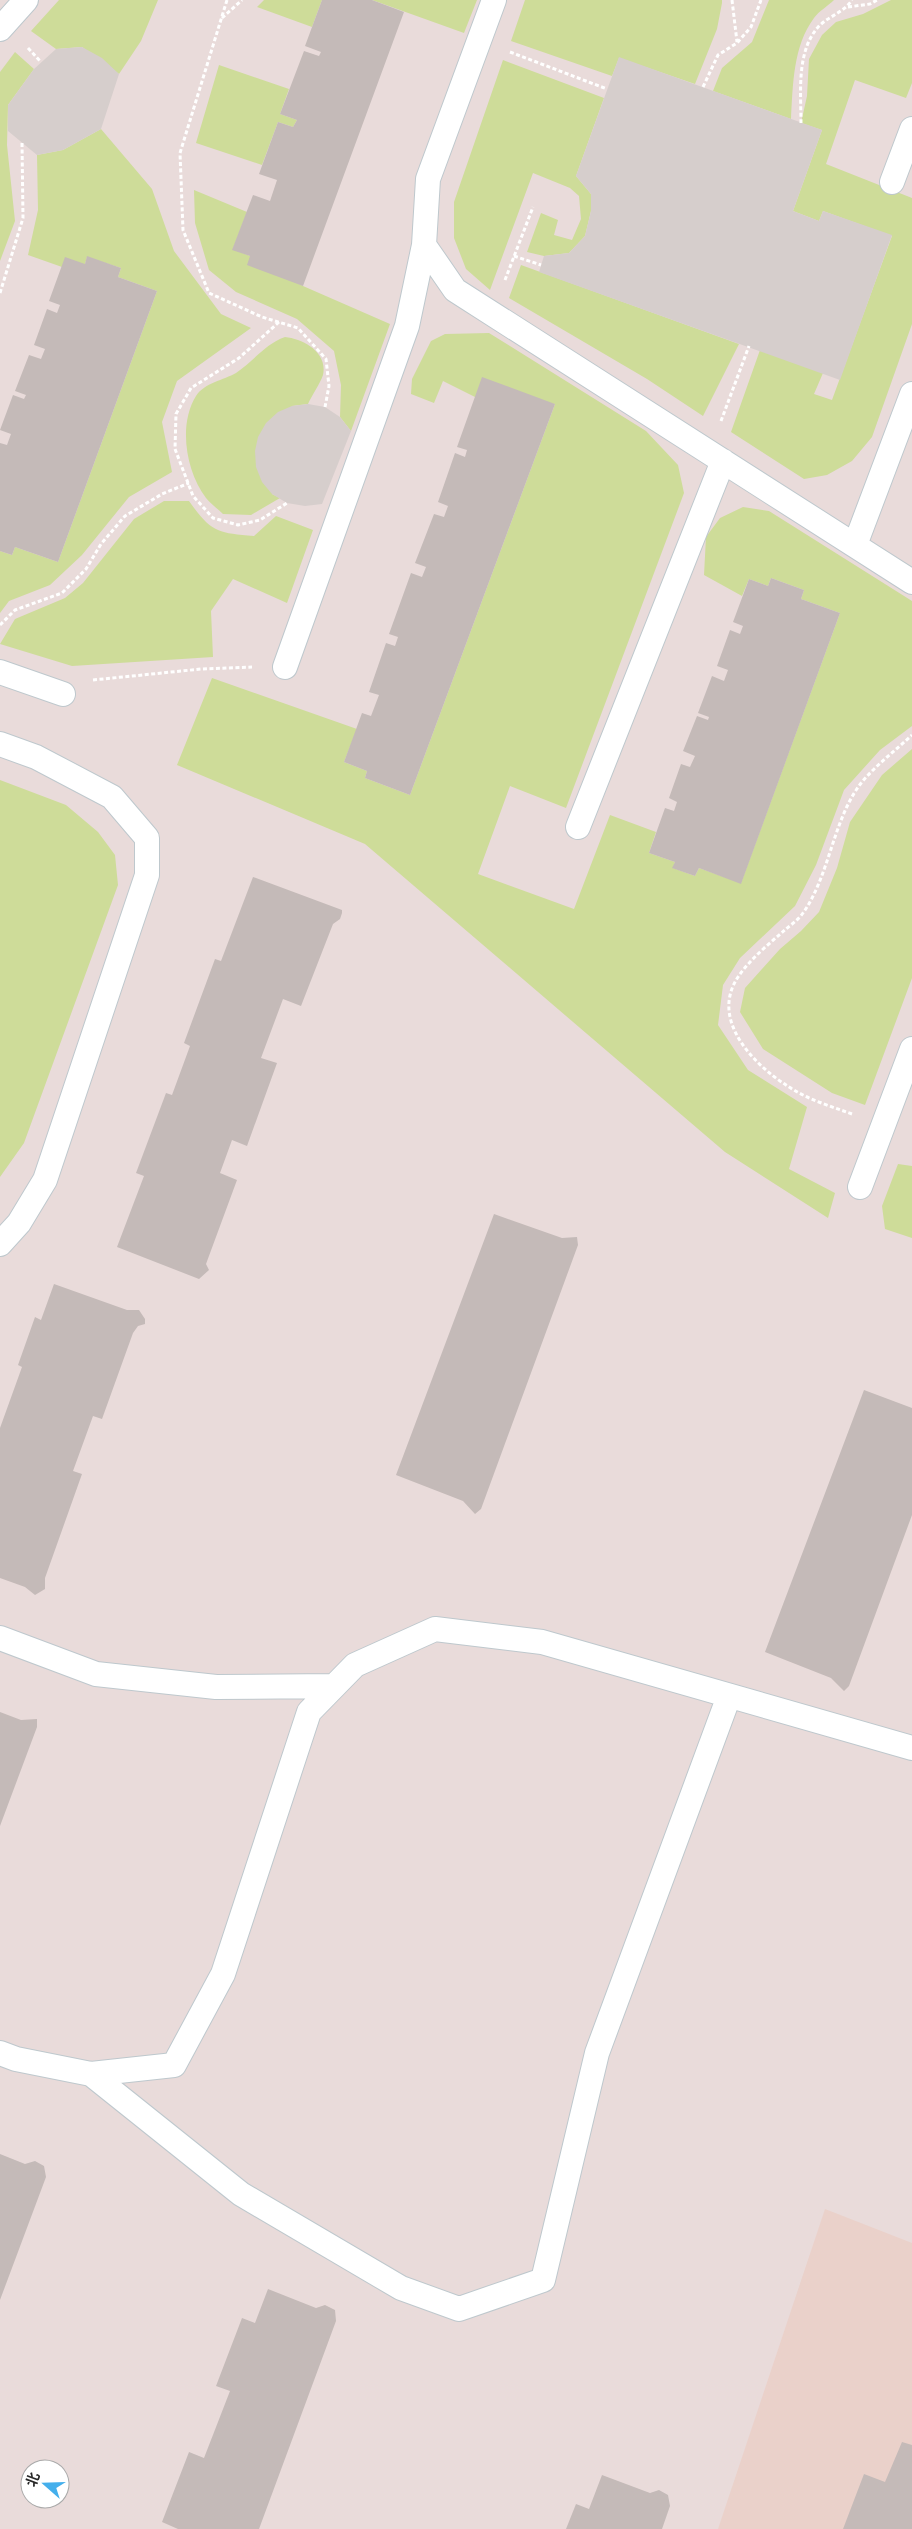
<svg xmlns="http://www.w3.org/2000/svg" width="912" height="2529" font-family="'Public Sans','Noto Sans SC',sans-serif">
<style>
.education{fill:#ead1ca}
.green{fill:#cedc99}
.plaza{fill:#d6cecc}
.building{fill:#c4bab8}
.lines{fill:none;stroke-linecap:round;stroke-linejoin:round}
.service-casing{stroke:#bec8cd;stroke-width:26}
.path{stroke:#fff;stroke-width:3;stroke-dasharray:4 2.5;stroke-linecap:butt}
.service{stroke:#fff;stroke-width:24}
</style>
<rect width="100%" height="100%" fill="#e9dbda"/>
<!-- education -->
<path class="education" d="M825,2209l87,34v286h-194z"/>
<!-- green -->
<path class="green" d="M59,0h99l-17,41 -22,33 -37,-27 -26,2 -25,-18z
M264,0h58l-10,27 -55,-20z
M372,0h105l-13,33z
M525,0h197v3l-5,26 -22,55 -76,-26 -7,18 -101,-35z
M769,0h65c-6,6 -15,11 -20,18 -21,28 -21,67 -23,101l-78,-28 9,-23 30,-26z
M891,0h21v83l-6,15 -51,-18 -29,84 86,34v126l-40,113 -20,24 -25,14 -23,4 -73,-47 29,-82 63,23 -9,21 18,6 60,-164 -69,-25 -4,10 -26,-10 29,-81 -21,-7 6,-27 2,-37 13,-24 14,-13 27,-8z
M15,52l19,17 -26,36 -1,40 8,76 -15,40v-189z
M503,60l101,38 -28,78 15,18v17l-6,25 -16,17 -25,3 -17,-4 14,-39 17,7 -4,15 18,5 9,-21 -2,-23 -9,-8 -37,-15 -43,117 -24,-21 -12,-31v-36z
M219,65l70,24 -9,25 17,6 -4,7 -15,-5 -16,43 -66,-22z
M101,129l51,60 22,62 47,63 30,14 -74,53 -15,41 10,50 -43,25 -47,58 -32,30 -41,16 -9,12v-62l12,4 3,-8 43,15 99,-271 -39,-14 3,-9 -34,-11 -2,7 -23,3 -34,-12 10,-45 -1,-55 26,-5z
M194,190l53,22 -14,37 17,7 53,30 87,38 -39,107 -11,-14 1,-32 -7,-34 -37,-32 -61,-27 -27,-22 -14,-47z
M521,265l218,79 -36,72 -56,-37 -138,-81z
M489,333l157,98 32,34 6,28 -118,315 -56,-22 -32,88 96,35 36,-94 46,17 -7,21 26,9 -2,6 22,8 4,-8 42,15 99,-270 -39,-14 3,-9 -33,-12 -3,8 -19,-7 -7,17 -38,-21 2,-38 14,-19 23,-11 26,4 143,90v125l-32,24 -36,40 -28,75 -21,41 -55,52 -17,27 -5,40 30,45 59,37 -18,62 46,24 -7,25 -103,-66 -360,-308 -188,-79 35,-87 145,51 -13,33 23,9 -2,7 45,17 145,-391 -80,-7 -32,-16 -9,22 -23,-9 1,-15 19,-38 14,-7z
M285,337c18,2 43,15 38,38 -3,9 -11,20 -15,29l-16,2 -20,88 8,4 -29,17 -28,-1c-5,-5 -12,-10 -17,-16 -20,-27 -28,-73 -10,-102 8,-13 28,-16 40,-23 18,-12 29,-29 49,-36z
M164,501h25c22,31 28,32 65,35l22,-20 37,14 -26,73 -54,-24 -22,32 2,46 -141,9 -72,-22 15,-25 50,-21 18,-15 51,-64z
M912,749v229l-47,127 -33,-12 -69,-44 -23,-37 5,-24 35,-39 21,-18 18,-19 18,-44 13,-46 32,-47z
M0,780l66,25 32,27 17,23 3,30 -94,258 -24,34z
M898,1164l14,2v72l-27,-9 -3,-23z"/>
<!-- plaza -->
<path class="plaza" d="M82,47l20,11 17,16 -18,55 -38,21 -26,5 -29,-24v-26l26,-36 22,-20z
M619,57l203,73 -29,81 26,10 4,-10 69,24 -52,145 -301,-108 5,-16 25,-3 16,-17 6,-25v-17l-15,-18z
M308,404l17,3 15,10 11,14 -29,73 -17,2 -18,-3 -15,-9 -10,-12 -6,-15 -1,-16 3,-14 8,-14 12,-11 14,-6z"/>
<!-- building -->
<path class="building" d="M322,0h50l32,12 -101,274 -56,-21 3,-9 -18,-6 21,-55 17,6 7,-21 -18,-6 19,-52 15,5 4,-7 -17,-6 24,-63 15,5 2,-4 -16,-6z
M87,256l34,12 -3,9 39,14 -99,271 -43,-15 -3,8 -12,-4v-108l7,2 4,-11 -11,-4 13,-35 11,4 2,-4 -11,-4 14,-36 12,4 4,-10 -11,-4 13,-36 10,4 3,-8 -11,-4 16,-44 20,7z
M482,377l73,27 -145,391 -45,-17 2,-7 -23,-9 18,-49 9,3 8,-21 -10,-3 17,-49 9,3 3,-9 -9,-3 22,-61 11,4 4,-10 -11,-4 19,-49 10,3 4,-11 -10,-4 17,-49 10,4 2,-7 -10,-3z
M771,578l33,12 -3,9 39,14 -99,271 -42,-16 -4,8 -23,-8 3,-6 -26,-9 16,-45 9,3 3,-9 -8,-4 12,-34 9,3 5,-11 -12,-5 14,-35 11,4 1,-3 -11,-4 14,-37 12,5 4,-11 -11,-4 13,-36 10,4 3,-8 -10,-4 16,-43 19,7z
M253,877l89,33v3l-2,6 -7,5 -32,82 -18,-7 -22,59 16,5 -30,83 -15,-6 -12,33 17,7 -31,84 3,6 -10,9 -82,-32 27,-71 -8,-3 30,-80 6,2 18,-49 -6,-3 31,-84 6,2z
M494,1214l68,24 15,-1 1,8 -97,264 -6,5 -12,-13 -67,-26z
M54,1284l73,26h12l6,9v5l-7,2 -5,7 -31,86 -9,-3 -20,55 9,3 -37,104v11l-10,6 -10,-8 -25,-9v-150l22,-61 -4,-2 17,-48 6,3z
M864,1390l48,18v107l-63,171 -5,5 -13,-13 -66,-26z
M0,1712l21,8 16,-1v8l-37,99z
M0,2154l25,10 10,-3 9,5 2,11 -46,123z
M268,2289l48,19 9,-3 10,5 1,11 -77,208h-81l-16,-7 27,-70 15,6 26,-67 -14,-5 26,-68 13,5z
M902,2442l10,3v84h-69l21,-55 21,8z
M602,2475l48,18 9,-3 9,5 2,11 -8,23h-96l10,-25 13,5z"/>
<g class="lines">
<defs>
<path id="service" d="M494,0l-66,179 -4,66 31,45 457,292
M0,29l26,-29
M892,182l20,-53
M855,545l57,-151
M285,667l122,-341 17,-81
M0,672l63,22
M0,744l36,13 76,40 35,41v37l-102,305 -26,43 -19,21
M578,827l145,-366
M860,1187l52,-138
M0,1638l96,36 120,13 118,-1
M0,2053l16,6 75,15 83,-9 49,-91 86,-262 46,-47 80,-36 107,13 370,106
M91,2074l150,120 160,94 58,21 84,-29 54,-227 132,-357"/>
</defs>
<!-- service casing -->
<use href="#service" class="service-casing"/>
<!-- path -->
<path class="path" d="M227,0l-47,153 3,77 26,63 53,24 36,11 28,31 3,27 -4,21
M732,0l5,42
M848,7l22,-3 7,-4
M222,18l20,-18
M28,48l13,14
M510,52l97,37
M703,87l15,-32 19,-12 14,-16 10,-27
M801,123c0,-31 -5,-72 18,-97 10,-10 24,-13 33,-26
M514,256l27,9
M505,280l28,-73
M0,293l23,-75 -1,-76
M279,322l-40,36 -48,30 -15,26 -1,35 18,47 20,22 25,7 22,-5 27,-17
M721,421l28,-75
M0,625l15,-15 47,-17 24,-24 15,-25 24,-28 37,-22 27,-11
M93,680l108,-11 51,-2
M852,1114c-22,-8 -46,-15 -66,-29 -34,-22 -76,-66 -48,-108 12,-18 32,-34 48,-48 6,-5 13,-10 17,-16 27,-38 30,-95 59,-131 14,-17 34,-32 50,-47"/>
<!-- service -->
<use href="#service" class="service"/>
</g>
<!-- north arrow -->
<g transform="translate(45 2484) rotate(290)"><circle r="24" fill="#ffffff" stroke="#a9a9a9"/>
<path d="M0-4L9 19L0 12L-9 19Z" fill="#44afec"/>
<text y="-8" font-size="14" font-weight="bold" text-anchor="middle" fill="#272727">北</text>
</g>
</svg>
